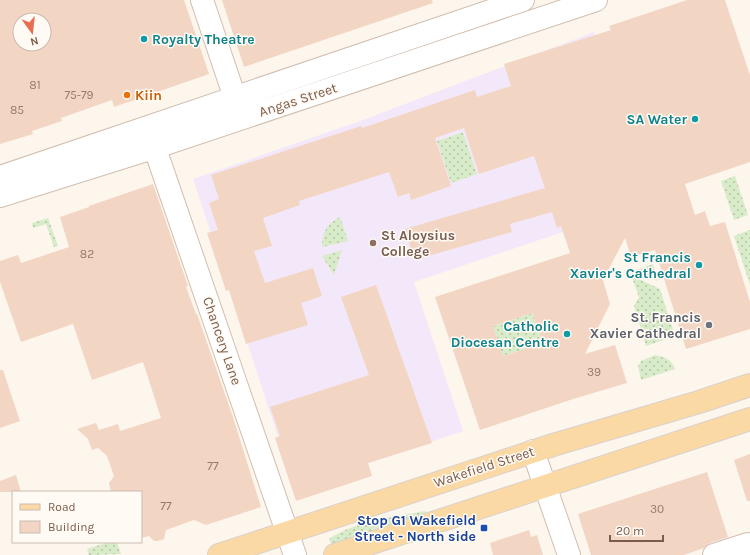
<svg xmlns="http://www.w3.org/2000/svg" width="750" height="555" font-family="Karla,sans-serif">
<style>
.education{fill:#f3e8fa}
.grass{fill:url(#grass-dots)}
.building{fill:#f3d5c3;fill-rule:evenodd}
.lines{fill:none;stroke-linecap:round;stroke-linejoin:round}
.minor-casing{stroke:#d1beb0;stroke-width:24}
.major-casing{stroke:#dad1cd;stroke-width:24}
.minor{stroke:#fff;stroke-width:22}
.major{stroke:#fbd9a5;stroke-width:22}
.culture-dot{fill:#0f9aa8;stroke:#fffaf3;stroke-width:1.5}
.food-dot{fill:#e8710a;stroke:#fffaf3;stroke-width:1.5}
.education-dot{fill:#8d6e63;stroke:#fffaf3;stroke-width:1.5}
.worship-dot{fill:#6b7280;stroke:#fffaf3;stroke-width:1.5}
.transit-dot{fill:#1a4fb4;stroke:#fffaf3;stroke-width:1.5}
.labels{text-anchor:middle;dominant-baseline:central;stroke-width:3;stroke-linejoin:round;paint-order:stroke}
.number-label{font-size:12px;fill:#987a6a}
.culture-label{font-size:14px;font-weight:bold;fill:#0d838f;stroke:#fffaf3;text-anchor:end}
.food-label{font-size:14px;font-weight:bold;fill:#c56008;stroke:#fffaf3;text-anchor:start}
.street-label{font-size:14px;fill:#7a5c4d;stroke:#fffaf3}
.education-label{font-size:14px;font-weight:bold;fill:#785e54;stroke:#fffaf3;text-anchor:start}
.worship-label{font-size:14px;font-weight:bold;fill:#5b616d;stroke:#fffaf3;text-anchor:end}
.transit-label{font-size:14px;font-weight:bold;fill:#164399;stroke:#fffaf3;text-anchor:end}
</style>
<defs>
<pattern id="grass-dots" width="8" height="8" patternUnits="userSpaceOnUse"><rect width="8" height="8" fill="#d8ecc9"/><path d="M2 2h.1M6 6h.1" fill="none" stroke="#b4c2a5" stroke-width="1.8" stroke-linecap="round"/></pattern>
</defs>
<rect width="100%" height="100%" fill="#fdf6ec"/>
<!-- education -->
<path class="education" d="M594,32l55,171 -235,79 49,149 -168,57 -102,-309 170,-59z"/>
<!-- grass -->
<path class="grass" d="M463,132l14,42 -26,9 -14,-42z
M735,176l13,39 -14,5 -13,-39z
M340,217l8,24 -26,6c0,-15 5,-23 18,-30z
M48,218l10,28 -4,1 -8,-23 -13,4 -1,-5z
M750,230v55l-16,-49z
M342,250l-8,25 -12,-19z
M653,264l4,17 -24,-10z
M631,275l29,14 15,47 -29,10 -12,-40 5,-9z
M532,313l11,30 -40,13 -10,-30z
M655,355c11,2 16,4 20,14l-34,11 -3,-14 3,-5z
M425,511l2,4 -89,29h-7l-2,-5c25,-18 66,-22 96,-28z
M109,542h8l4,12 -32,1 -2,-6z"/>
<!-- building -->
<path class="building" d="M0,0h184l25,74 -95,33 -2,-7 -51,18 1,3 -30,10 1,3 -33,10zM20,20h24v24h-24z
M222,0h210l1,3 -189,64z
M687,0h38l25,75v87l-65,22 10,31 10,-4 5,15 15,-4 25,80v27l-64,20 -31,-99 -24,7 -6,-19 -22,42 7,24 -25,50 30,-9 12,38 -54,16 -93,31 -45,-133 135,-44 -9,-27 -4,2 -5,-16 -42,12 2,8 -98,28 -9,-31 140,-41 -11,-32 -55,18 -15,-46 -29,10 16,48 -40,14 -2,-7 -11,4 -9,-25 -90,29 1,4 -37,13 9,28 -18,5 11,32 48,-15 9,28 -21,7 7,22 -62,19 -17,-54 -3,1 -19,-58 11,-3 -9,-27 10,-4 -8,-24 150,-49 1,2 113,-38 2,7 34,-11 -7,-22 107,-34 -2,-4zM532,313l11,30 -40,13 -10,-30z
M153,184l35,102 -2,1 10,27h1l36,103 28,90 -55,18 -12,-5 -28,10 -2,9 -6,2h-4l-5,-5 -8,2v-46h-30l-2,-9 5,-7 -7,-20 -9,-8 -6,2 -4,-11 -11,-10 19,-6 3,7 19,-6 2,7 41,-13 -18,-56 -51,18 -19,-56 -52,18 -21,-60v-21l18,-6 3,8 48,-16 -9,-30 29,-10v-1l23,-8z
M376,285l56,158 -64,20 4,13 -76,25 -21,-63 5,-2 -10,-29 99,-32 -28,-78z
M0,370h3l17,51 -20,7z
M750,454v47h-3l-13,-41z
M707,472l21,65 -18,6 -6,5 -20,7h-93l-13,-41z
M16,475l5,17h-21v-11z
M529,530l2,7 6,-2 6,20h-50l-3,-12z"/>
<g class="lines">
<defs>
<path id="minor" d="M202,0l33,98
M150,134l145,421
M0,177l523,-177
M0,196l156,-49 440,-147
M533,451l36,104
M714,555l34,-11"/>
<path id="major" d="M219,555l334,-110 146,-43 51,-17
M335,555l415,-136"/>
</defs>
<!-- minor casing -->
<use href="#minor" class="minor-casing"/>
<!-- major casing -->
<use href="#major" class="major-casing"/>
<!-- minor -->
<use href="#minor" class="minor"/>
<!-- major -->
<use href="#major" class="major"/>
</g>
<!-- markers -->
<g class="culture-dot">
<circle cx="144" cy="39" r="4"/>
<circle cx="695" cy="119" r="4"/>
<circle cx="699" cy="265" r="4"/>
<circle cx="567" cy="334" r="4"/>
</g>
<circle class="food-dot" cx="127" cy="95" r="4"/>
<circle class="education-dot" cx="373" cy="243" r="4"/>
<circle class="worship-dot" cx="709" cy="325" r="4"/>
<rect class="transit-dot" x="480" y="524" width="8" height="8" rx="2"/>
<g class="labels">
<!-- number labels -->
<g class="number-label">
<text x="35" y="85">81</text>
<text x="79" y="95">75-79</text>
<text x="17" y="110">85</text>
<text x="87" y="254">82</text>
<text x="594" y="372">39</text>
<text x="213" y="466">77</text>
<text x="166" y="506">77</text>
<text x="657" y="509">30</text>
</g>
<!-- culture labels -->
<g class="culture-label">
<text x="152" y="39" text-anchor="start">Royalty Theatre</text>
<text x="687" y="119">SA Water</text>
<text x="691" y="257">St Francis<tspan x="691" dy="16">Xavier's Cathedral</tspan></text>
<text x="559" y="326">Catholic<tspan x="559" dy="16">Diocesan Centre</tspan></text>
</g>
<!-- food labels -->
<g class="food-label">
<text x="135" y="95">Kiin</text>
</g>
<!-- street labels -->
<g class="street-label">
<text transform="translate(298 100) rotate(-18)">Angas Street</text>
<text transform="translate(222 341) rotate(71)">Chancery Lane</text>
<text transform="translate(484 467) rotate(-18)">Wakefield Street</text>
</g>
<!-- education labels -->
<g class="education-label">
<text x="381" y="235">St Aloysius<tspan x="381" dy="16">College</tspan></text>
</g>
<!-- worship labels -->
<g class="worship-label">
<text x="701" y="317">St. Francis<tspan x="701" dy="16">Xavier Cathedral</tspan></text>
</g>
<!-- transit labels -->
<g class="transit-label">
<text x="476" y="520">Stop G1 Wakefield<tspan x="476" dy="16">Street - North side</tspan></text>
</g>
</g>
<!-- legend -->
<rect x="12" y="491" width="130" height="52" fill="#fffaf3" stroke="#cabbb1"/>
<rect x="20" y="504" width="20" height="6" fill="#fbd9a5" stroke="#cabbb1"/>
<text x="48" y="511" font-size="12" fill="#7a5c4d">Road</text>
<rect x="20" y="521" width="20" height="12" fill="#f3d5c3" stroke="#cabbb1"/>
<text x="48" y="531" font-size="12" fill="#7a5c4d">Building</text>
<!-- north arrow -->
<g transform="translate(32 32) rotate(165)"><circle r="19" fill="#fffaf3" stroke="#cabbb1"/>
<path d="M0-3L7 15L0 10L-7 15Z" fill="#e76f51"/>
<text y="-6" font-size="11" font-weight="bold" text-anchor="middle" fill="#7a5c4d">N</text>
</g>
<!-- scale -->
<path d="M610 535v6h53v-6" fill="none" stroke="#7a5c4d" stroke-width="2"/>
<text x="616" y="535" font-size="12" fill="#7a5c4d" stroke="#fffaf3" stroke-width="3" paint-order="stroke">20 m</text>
</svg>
